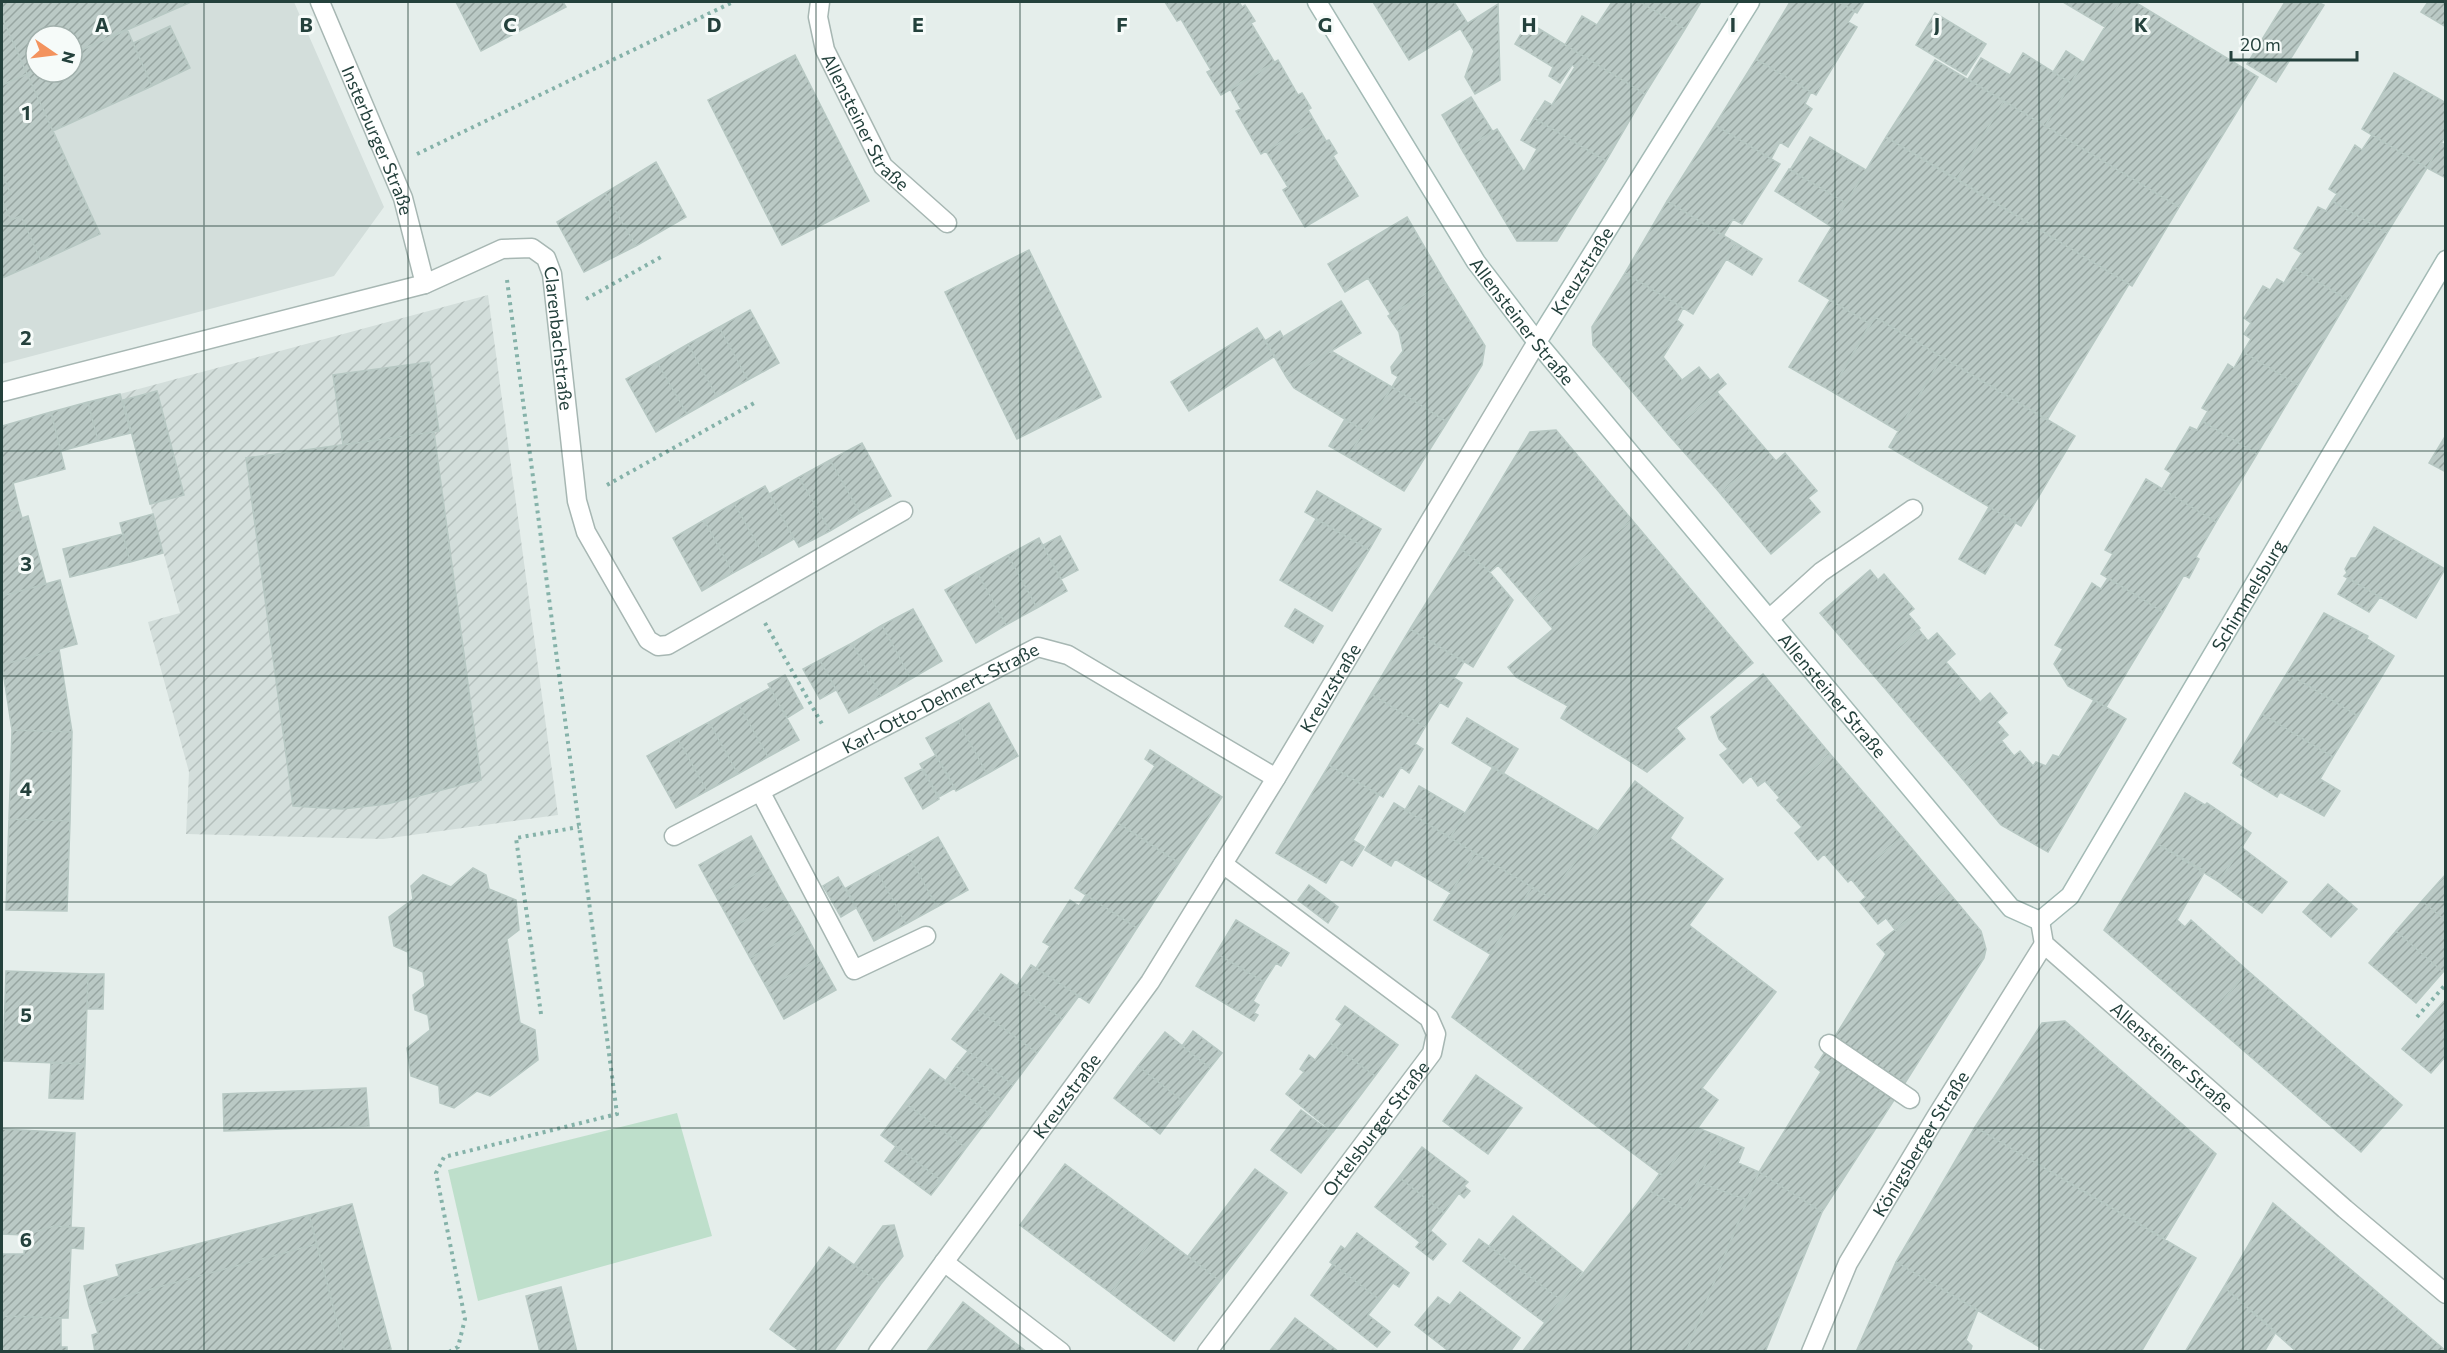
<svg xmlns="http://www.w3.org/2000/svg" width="2447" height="1353" font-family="Commissioner,sans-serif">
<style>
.built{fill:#d3dedb;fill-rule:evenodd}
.industrial{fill:url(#industrial-furrows)}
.park{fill:#bedfcb}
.building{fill:url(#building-hatch);stroke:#b7c8c3;stroke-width:1.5}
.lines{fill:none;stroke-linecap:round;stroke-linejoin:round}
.lane-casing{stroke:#a7b7b3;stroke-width:21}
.street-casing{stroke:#a7b7b3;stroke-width:21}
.secondary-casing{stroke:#a3bab5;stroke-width:21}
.path{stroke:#85b2a9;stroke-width:4;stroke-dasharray:3 4.5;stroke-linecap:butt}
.lane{stroke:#fff;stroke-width:18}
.street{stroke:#fff;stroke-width:18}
.secondary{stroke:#fff;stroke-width:18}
.grid{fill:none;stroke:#24413c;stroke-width:1.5;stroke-opacity:0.55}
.labels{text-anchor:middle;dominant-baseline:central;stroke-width:6;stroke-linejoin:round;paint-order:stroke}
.street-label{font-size:18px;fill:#24413c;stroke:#f6fbf9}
.grid-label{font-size:20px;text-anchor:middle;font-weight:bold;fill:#24413c;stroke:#f6fbf9;stroke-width:6;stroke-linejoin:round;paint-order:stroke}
</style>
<defs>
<pattern id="industrial-furrows" width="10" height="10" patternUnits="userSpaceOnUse" patternTransform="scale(1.5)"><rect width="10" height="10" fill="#d3dedb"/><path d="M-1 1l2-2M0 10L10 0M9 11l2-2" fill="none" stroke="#b5c0bd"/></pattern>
<pattern id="building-hatch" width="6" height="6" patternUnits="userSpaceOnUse" patternTransform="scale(1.5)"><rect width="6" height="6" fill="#bac9c5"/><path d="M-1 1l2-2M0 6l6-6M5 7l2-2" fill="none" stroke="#97a5a1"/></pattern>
</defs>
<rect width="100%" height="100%" fill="#e5eeeb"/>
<!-- built -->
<path class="built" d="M2,2h292l90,205 -50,69 -332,88zM36,36h36v36h-36z"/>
<!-- industrial -->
<path class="industrial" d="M488,295l70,520 -175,24 -197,-5 3,-62 -41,-150 32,-9 -60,-219z"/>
<!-- park -->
<path class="park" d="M677,1113l35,123 -234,65 -30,-131z"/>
<!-- building -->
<path class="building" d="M2,2h189l-119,52v-18h-36v34l-9,4 -25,-57z
M456,2h107l3,5 -85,44z
M1165,2h74l3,5 3,-2 10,16 -4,2 24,40 -54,32 -14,-23 4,-2 -30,-51 -4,2z
M1373,2h81l14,22 -59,36z
M1612,2h28l45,27 -40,65 -80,-49 17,-29 15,9z
M1640,2h61l-16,27z
M1790,2h49l16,9 -7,11 9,5 -41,68 -60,-36z
M1839,2h25l-7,11z
M2063,2h57l-15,25z
M2120,2h15l123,75 -79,130 -134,-81z
M2285,2h32l7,3 -48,77 -29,-18z
M2428,2h18v25l-25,-15z
M1498,4l2,76 -25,14 -10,-17 9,-26 -14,-23z
M1935,13l51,31 -20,31 -50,-30z
M2,17l25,57 -25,11z
M1528,22l117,72 -39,67 -72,-43 11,-17 7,4 23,-38 -3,-2 -12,18 -11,-7 4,-9 -38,-23z
M170,26l20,42 -38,18 -19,-43z
M127,29l25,57 -99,45 -26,-57 9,-4v2h36v-18z
M2066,51l17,11 -12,21 -18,-11z
M2023,53l48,30 -26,43 -77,-47 13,-21 29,17z
M795,55l74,146 -87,44 -74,-145z
M1756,59l55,33 -6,12 7,5 -24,38 -8,-5 -9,17 -56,-34z
M1278,60l20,35 4,-2 9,15 -3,2 7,12 -54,32 -25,-43 5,-2 -11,-20z
M1935,60l69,41 -47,78 -71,-42z
M2394,73l52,30v32l-19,33 -65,-39z
M27,74l73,160 -59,27 -20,-45 -10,4 -9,-20 9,-6 -9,-20v-89z
M1471,97l22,35 -31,18 -20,-35z
M2004,101l175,106 -47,79 -175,-107z
M1534,118l72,43 -49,80h-40l-55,-91 35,-21 27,43 13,-23 -16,-9z
M1315,122l11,19 3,-1 8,13 -4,3 25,40 -53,31 -22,-37 5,-3 -22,-36z
M1715,125l65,39 -38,60 -9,-5 -10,17 -56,-35z
M2372,135l55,33 -40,65 -55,-32 5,-7 -8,-5 26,-44 7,5z
M1810,137l56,33 -20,33 -56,-33z
M1886,137l243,147 -82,136 -172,-103 -5,7 -71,-43z
M2441,143l5,2v33l-19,-10z
M656,162l30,55 -50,29 -31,-53z
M1789,169l57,34 -14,24 -57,-36z
M2,174l9,20 -9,5z
M605,193l31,53 -52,26 -27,-50z
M2,200l9,20 10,-4 20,45 -39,17z
M1667,201l69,42 -43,71 -68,-41z
M2332,201l55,32 -39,67 -55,-33 9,-14 -8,-5 24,-41 8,4z
M1407,217l38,65 -54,33 -23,-37 -23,14 -17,-28z
M1736,243l26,16 -10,16 -26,-16z
M1029,250l72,147 -84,42 -72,-147z
M2293,267l55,33 -50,85 -55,-33 8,-13 -7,-5 7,-11 -7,-5 19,-32 7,4 7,-11 7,4z
M1625,273l58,35 -6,12 6,5 -20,32 19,23 17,-13 11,13 8,-6 8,10 -58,50 -75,-89 -1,-18z
M1445,282l40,64 -3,19 -35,57 -55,-35 6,-10 -6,-4 -1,-6 12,-16 -4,-19 -11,-16z
M1830,300l40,24 -39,67 -42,-24z
M1341,301l20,32 -74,45 -22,-37 15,-10 3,6z
M750,310l29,53 -31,17 -29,-53z
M1875,317l67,40 -44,74 -67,-40z
M719,327l29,53 -31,17 -29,-53z
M1257,328l18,28 -86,55 -18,-29z
M688,344l29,53 -30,17 -30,-52z
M1331,351l61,36 -28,44 -70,-43 -7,-10z
M2243,352l55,33 -41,69 -55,-33 6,-10 -6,-3 26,-44 6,4z
M1942,357l133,79 -54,90 -132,-79z
M429,362l10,69 -96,14 -10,-70z
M657,362l30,52 -31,18 -30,-53z
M1392,387l55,35 -43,69 -56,-34z
M157,391l27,104 -34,9 -27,-104z
M1717,392l51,60 -48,41 -52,-59z
M120,394l11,39 -33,8 -10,-39z
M88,402l10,39 -37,10 -10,-39z
M51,412l14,57 -52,14 6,25 -17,6v-88z
M1345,419l19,12 -16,26 -19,-11z
M2202,421l55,33 -41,68 -54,-33 9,-16 -6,-4 25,-42 7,3z
M1556,430l76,90 -102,82 -32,-37 -8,7 -30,-24 70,-116z
M434,432l47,348 -94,24 -45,5 -49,-3 -47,-348z
M2446,435v37l-17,-9z
M862,443l29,53 -31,17 -30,-53z
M1768,452l8,9 9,-8 32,38 -9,7 12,14 -49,42 -51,-61z
M830,460l30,53 -30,18 -31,-54z
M799,477l31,54 -31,16 -30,-53z
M2146,479l70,43 -20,35 3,2 -10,19 -5,-3 -21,37 -62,-38 12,-20 -8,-4z
M765,486l29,53 -30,17 -30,-53z
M1317,491l64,38 -12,21 -64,-38z
M734,503l30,53 -31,17 -29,-53z
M1989,507l27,15 -31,52 -26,-15z
M19,508l3,10 6,-2 18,68 -44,12v-82z
M153,514l10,39 -33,9 -10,-39z
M1316,519l53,31 -37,61 -52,-31z
M704,520l29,53 -31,18 -29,-53z
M1632,520l121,143 -77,65 9,11 -38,33 -86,-54 7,-12 -52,-29 -8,-10 45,-38 -23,-27z
M2374,527l71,42 -29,49 -72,-42 3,-3 -2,-4 6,-11h5z
M123,534l7,28 -60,15 -7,-28z
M1060,536l18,34 -17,9 -18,-34z
M1039,538l28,53 -30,17 -29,-53z
M1460,548l26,20 27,32 -40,67 -63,-38z
M1008,555l29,53 -31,17 -29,-53z
M1870,570l8,10 6,-6 30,35 -6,5 12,14 -50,43 -50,-58z
M977,572l29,53 -30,18 -31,-53z
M2108,578l55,34 -57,95 -38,-21 -14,-22 9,-15 -8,-4 37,-62 9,6z
M2348,578l32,19 -11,15 -31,-18z
M60,580l17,64 -75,21v-69z
M913,609l29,52 -31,18 -29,-54z
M1295,609l28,17 -10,17 -28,-17z
M2324,613l44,23 -1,3 27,17 -36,60 -71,-43z
M882,625l29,54 -30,17 -29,-53z
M1410,629l54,33 -10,16 8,5 -14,24 -8,-5 -15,25 -54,-33z
M1919,630l9,11 9,-8 18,21 -9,8 17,20 -48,42 -45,-53z
M852,643l29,53 -32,17 -29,-53z
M59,649l13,83 -60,-2 -10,-65z
M820,660l16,30 -16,9 -17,-30z
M2287,673l71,43 -25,41 -71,-43z
M1763,674l67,80 -51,43 -14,-16 -7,5 -7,-10 -8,7 -23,-28 8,-6 -9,-10 -8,-22z
M785,675l18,33 -16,10 -19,-34z
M1963,682l17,20 10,-9 17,20 -10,9 11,13 -48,41 -45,-52z
M770,688l29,52 -31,17 -29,-52z
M1371,694l54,33 -10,17 8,5 -14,24 -8,-6 -18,30 -54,-32z
M2094,700l32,19 -78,133 -47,-27 -41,-49 42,-35 12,15 6,-5 13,15 3,-4 10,4 7,-11 6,2z
M989,703l29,53 -31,18 -29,-53z
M739,705l29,52 -30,17 -29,-52z
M2262,714l71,43 -13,22 20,12 -16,25 -44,-24 -3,5 -36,-22 3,-5 -11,-7z
M1467,718l51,31 -15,25 -51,-31z
M958,721l29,53 -31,17 -30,-53z
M709,722l29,52 -31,17 -29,-52z
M12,730l60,2 -2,89 -61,-2z
M678,739l29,52 -31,17 -29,-52z
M1150,750l72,47 -43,66 -61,-40 37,-57 -10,-7z
M1830,754l72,83 -54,45 -24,-28 -6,6 -23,-27 7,-6 -25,-27z
M936,755l19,33 -16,9 -19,-33z
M1329,765l50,30 -26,45 11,7 -12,19 -11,-7 -15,24 -50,-30z
M1493,767l105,64 -49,66 -99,-59z
M922,769l17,30 -16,10 -18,-31z
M1635,781l48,37 -13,20 53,41 -34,46 87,67 -74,96 16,12 -55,76 -211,-159 80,-130 17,10z
M1419,786l46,27 -15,25 -45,-28z
M2185,793l20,12 2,-2 44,30 -32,49 -63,-39z
M1394,803l81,50 -24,40 -56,-34 -4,7 -26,-16z
M9,819l61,2 -3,90 -61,-1z
M1118,823l61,40 -42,65 -62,-40z
M751,836l17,31 -52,29 -17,-31z
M938,837l30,53 -31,17 -29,-53z
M1902,837l44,52 -50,42 -10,-13 -8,6 -18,-22 6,-5 -15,-18z
M2156,843l49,28 -28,49 8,7 6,-7 57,51 -41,48 -103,-89z
M2241,847l46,35 -25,31 -43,-31z
M1475,853l57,34 -42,67 -56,-34z
M908,854l29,53 -31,17 -29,-53z
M768,867l17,31 -52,29 -17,-31z
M473,868l13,7 3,14 27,11 3,30 -12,9 13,84 15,7 3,30 -48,36 -13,-5 -23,17 -14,-5 -1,-17 -28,-10 -4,-28 23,-18 -2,-15 -13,-5 -2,-15 12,-9 -2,-14 -14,-6 -1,-14 -14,-6 -5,-29 24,-18 -2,-13 12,-11 28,12z
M877,871l29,53 -32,17 -28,-53z
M2446,874v47l-24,-20z
M838,877l18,31 -15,9 -18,-31z
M2328,884l29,25 -26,28 -28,-25z
M1309,885l29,22 -10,16 -30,-23z
M1946,889l35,42 5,18 -2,9 -79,125 -71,-45 52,-84 -9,-10z
M1086,895l51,33 -48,75 -53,-35 14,-22 -7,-4 27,-42 9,6z
M785,898l18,31 -53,29 -17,-31z
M2422,901l24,20v48l-3,3 -47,-41z
M1236,920l53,33 -8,13 -5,-3 -12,19 -48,-29z
M803,929l16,30 -52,29 -17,-30z
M2396,931l47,41 -27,31 -47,-40z
M1216,953l48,29 -11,19 6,4 -5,8 4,2 -4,6 -58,-35z
M819,959l17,31 -52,29 -17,-31z
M1031,965l48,31 -17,23 -45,-33z
M6,971l82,3 -3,90 -82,-3z
M2248,971l154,134 -41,47 -154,-133z
M88,974h16l-1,35h-16z
M1001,974l61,45 -25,34 -61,-45z
M2446,999v57l-15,17 -29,-24z
M1345,1006l53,39 -23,31 -46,-34 13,-18 -6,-5z
M976,1008l61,45 -24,32 -61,-46z
M2065,1021l151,133 -51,85 -190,-112 67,-104z
M1193,1031l29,22 -12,15 -28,-22z
M1165,1032l45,36 -26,34 -46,-36z
M1834,1038l71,45 -83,129 -63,-40 62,-100 -6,-5z
M1329,1042l46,34 -42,56 -47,-38 18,-22 -4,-3 9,-14 6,5z
M968,1051l45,34 -11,15 -46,-34z
M51,1062l34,2 -2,35 -34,-1z
M956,1066l46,34 -11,15 -45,-35z
M1138,1066l46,36 -24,32 -46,-36z
M930,1069l61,46 -25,33 -61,-45z
M1476,1075l46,33 -34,46 -45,-33z
M366,1088l3,38 -145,5 -1,-37z
M905,1103l61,45 -24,33 -61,-46z
M1301,1110l31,23 -31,40 -30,-23z
M1975,1127l221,131 -55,94h-93l-152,-90z
M1698,1128l24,10 -7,16 -4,-2 -26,58 -37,-20 12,-17 3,3z
M2,1129l73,4 -4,94 -17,-1 -29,9 -23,-1z
M1722,1138l22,10 -6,15 21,9 -12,28 -49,-18 13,-30 4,2z
M896,1146l46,35 -11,14 -46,-34z
M1422,1147l46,35 -4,4 6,5 -6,7 -5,-5 -15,20 -45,-36z
M1065,1164l92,69 -46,60 -91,-68z
M1255,1169l32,24 -67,88 -32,-25z
M1759,1172l63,40 -57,140h-79z
M1399,1177l45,36 -23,30 -46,-36z
M1698,1182l49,18 -61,152h-164l126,-162 37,20z
M2273,1203l173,148v1h-149l-73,-65z
M352,1204l39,145 -12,3h-34l-36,-137z
M309,1215l8,29 -228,62 -5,-20 35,-10 -3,-11z
M1513,1216l69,56 -21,28 -72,-54z
M894,1225l9,31 -22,28 -27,-19 29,-39z
M54,1226l30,2 -1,21 -12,-1 -3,70 -66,-2v-62h22l1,-19z
M1430,1230l16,14 -13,16 -17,-13z
M1157,1233l63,48 -46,60 -63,-48z
M1357,1233l52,40 -10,14 -6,-4 -13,17 -50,-38 11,-16 4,3z
M1479,1239l82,61 -17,22 -81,-61z
M317,1244l28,108h-250l-3,-17 6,-2 -9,-27z
M829,1247l52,37 -48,68h-32l-31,-23z
M1896,1262l82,48 -12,30 6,6 -2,6h-114z
M1333,1264l47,36 -12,15 22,17 -13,15 -66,-52z
M561,1287l16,65h-37l-14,-56z
M2224,1287l52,45 -12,20h-79z
M1460,1292l60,46 -10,14h-60l-35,-27 23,-28 12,8z
M963,1302l64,50h-101z
M2,1316l59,2v29h6v5h-65z
M1295,1318l44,34h-70z"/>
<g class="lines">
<defs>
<path id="lane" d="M1769,619l52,-47 92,-63
M1829,1044l81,55"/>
<g id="street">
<path id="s1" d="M320,2l83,196 22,86"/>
<path id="s2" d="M820,2l-2,15 7,33 58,116 64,57"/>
<path id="s3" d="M2,392l423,-108 77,-35 30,-1 14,10 6,16 25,227 9,31 62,108 10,6 10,-1 235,-134"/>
<path d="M761,793l93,177 72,-34"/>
<path id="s4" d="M674,836l364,-189 30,8 208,123"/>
<path id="s5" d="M2040,921l4,23 301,265 101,85"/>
<path d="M944,1262l117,90"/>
<path id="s6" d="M878,1352l272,-370 126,-204 261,-436"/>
<path id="s7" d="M1207,1352l225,-299 4,-19 -7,-16 -206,-154"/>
<path id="s8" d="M1811,1352l37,-89 88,-146 108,-173"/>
</g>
<g id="secondary">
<path id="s9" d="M1317,2l159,260 61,80 474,566 29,13 30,-25 376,-636"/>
<path id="s10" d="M1537,342l213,-340"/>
</g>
</defs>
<!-- lane casing -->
<use href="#lane" class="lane-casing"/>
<!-- street casing -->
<use href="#street" class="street-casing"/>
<!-- secondary casing -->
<use href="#secondary" class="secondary-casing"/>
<!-- path -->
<path class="path" d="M417,154l316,-152
M586,299l75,-42
M607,485l149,-83
M765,623l57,101
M541,1014l-25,-176 63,-11
M2417,1017l29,-33
M449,1352l9,-5 7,-28 -29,-146 8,-16 173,-43 -110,-834"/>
<!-- lane -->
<use href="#lane" class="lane"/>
<!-- street -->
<use href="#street" class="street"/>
<!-- secondary -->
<use href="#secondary" class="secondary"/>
</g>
<!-- grid -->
<path class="grid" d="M204,2v1350M408,2v1350M612,2v1350M816,2v1350M1020,2v1350M1224,2v1350M1427,2v1350M1631,2v1350M1835,2v1350M2039,2v1350M2243,2v1350M2,226h2444M2,451h2444M2,676h2444M2,902h2444M2,1128h2444"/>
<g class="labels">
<!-- street labels -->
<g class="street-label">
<text stroke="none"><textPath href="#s2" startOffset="132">Allensteiner Straße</textPath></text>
<text stroke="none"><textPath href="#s1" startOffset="150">Insterburger Straße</textPath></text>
<text stroke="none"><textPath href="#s10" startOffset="84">Kreuzstraße</textPath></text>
<text stroke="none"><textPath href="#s9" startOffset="380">Allensteiner Straße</textPath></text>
<text stroke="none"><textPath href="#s3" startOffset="650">Clarenbachstraße</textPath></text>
<text stroke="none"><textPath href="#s9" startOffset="1564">Schimmelsburg</textPath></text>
<text stroke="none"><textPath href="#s6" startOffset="804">Kreuzstraße</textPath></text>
<text stroke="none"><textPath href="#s9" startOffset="866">Allensteiner Straße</textPath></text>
<text stroke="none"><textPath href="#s4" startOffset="300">Karl-Otto-Dehnert-Straße</textPath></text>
<text stroke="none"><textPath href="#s5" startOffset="194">Allensteiner Straße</textPath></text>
<text stroke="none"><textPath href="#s6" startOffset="318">Kreuzstraße</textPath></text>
<text stroke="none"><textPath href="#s7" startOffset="280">Ortelsburger Straße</textPath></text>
<text stroke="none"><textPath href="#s8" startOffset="236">Königsberger Straße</textPath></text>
</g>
</g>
<g class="grid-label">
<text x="102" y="32">A</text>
<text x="306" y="32">B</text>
<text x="510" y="32">C</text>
<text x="714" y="32">D</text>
<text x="918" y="32">E</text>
<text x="1122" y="32">F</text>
<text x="1325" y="32">G</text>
<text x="1529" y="32">H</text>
<text x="1733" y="32">I</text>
<text x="1937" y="32">J</text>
<text x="2141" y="32">K</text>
<text x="26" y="120">1</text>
<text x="26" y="345">2</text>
<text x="26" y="571">3</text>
<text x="26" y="796">4</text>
<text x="26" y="1022">5</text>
<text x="26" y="1247">6</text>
</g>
<!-- border -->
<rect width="2447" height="1353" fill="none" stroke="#24413c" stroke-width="6"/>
<!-- north arrow -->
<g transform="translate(54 54) rotate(104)"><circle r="28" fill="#f6fbf9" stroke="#a2b1ad" stroke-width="1.5"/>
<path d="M0-4.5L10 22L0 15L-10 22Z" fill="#f3935e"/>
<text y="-9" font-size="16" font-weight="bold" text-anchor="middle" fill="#24413c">N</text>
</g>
<!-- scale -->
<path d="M2231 51v9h126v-9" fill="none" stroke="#24413c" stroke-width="3"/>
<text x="2240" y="51" font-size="18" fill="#24413c" stroke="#f6fbf9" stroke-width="4.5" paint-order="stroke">20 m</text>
</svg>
